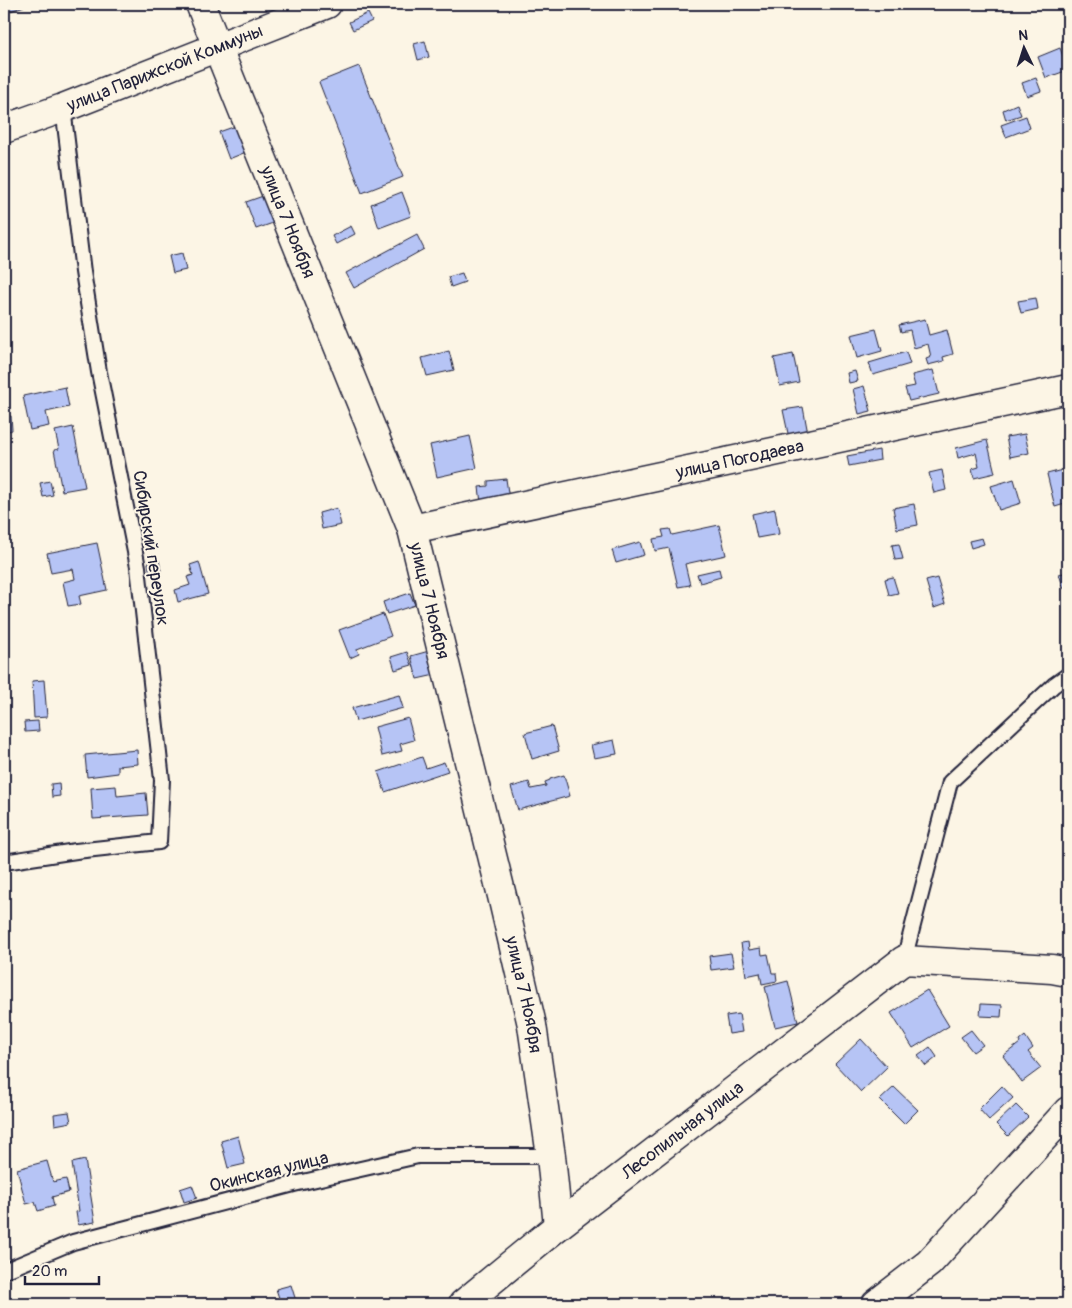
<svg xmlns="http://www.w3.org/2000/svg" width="1072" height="1308" font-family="Pangolin,sans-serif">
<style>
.building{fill:#b6c4f5;stroke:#22223b}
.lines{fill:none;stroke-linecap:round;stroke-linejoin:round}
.service-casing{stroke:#22223b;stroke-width:18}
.minor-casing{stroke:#22223b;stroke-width:31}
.service{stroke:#fcf5e5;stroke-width:14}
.minor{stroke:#fcf5e5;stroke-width:28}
.labels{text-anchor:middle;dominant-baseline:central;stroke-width:4;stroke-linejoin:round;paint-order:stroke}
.street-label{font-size:18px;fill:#22223b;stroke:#fcf5e5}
</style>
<rect width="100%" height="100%" fill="#fcf5e5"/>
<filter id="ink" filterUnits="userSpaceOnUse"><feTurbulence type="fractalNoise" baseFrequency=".02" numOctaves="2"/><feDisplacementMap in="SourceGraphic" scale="10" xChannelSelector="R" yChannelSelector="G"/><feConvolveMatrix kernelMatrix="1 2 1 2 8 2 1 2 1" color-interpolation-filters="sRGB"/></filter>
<g filter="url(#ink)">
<!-- building -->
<path class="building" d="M5,4h18l1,2 -16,6z
M368,13l4,8 -19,9 -4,-8z
M425,41l4,16 -11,3 -4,-16z
M1060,48l8,22 -22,8 -8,-21z
M359,66l44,111 -41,16 -43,-111z
M1036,78l5,13 -14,5 -5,-13z
M1017,104l4,11 -15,5 -3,-10z
M1026,116l4,12 -24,9 -5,-12z
M236,126l10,26 -17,7 -10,-27z
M402,192l9,24 -32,12 -8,-24z
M263,196l10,27 -17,6 -10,-27z
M351,226l4,8 -19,10 -4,-8z
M417,235l7,14 -70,39 -8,-15z
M182,253l4,17 -13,3 -4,-17z
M462,273l3,9 -14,5 -3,-10z
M1036,298l2,11 -17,4 -3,-12z
M925,319l4,16 18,-5 6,24 -10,3 1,4 -16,4 -2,-6 5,-2 -3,-13 -14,4 -4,-18 -9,2 -2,-7z
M876,329l6,22 -25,7 -6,-23z
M449,351l5,19 -27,6 -5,-18z
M906,352l4,12 -37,11 -4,-12z
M793,354l6,28 -19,4 -6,-28z
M933,370l6,24 -30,7 -4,-13 10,-2 -3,-11z
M855,371l3,10 -9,2 -2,-10z
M864,386l7,25 -12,3 -6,-25z
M65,387l4,20 -23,5 3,14 -19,4 -7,-34z
M803,407l5,27 -19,4 -6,-28z
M11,416l1,14 -8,2v-15z
M73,427l12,60 -23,4 -8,-41 5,-1 -4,-18z
M1025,434l4,19 -19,4 -4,-20z
M470,436l7,32 -40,9 -7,-32z
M987,440l8,33 -21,5 -2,-9 7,-2 -3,-14 -18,5 -2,-10z
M879,450l1,10 -31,6 -2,-10z
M1066,469l2,10v24l-13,4 -8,-33z
M942,470l4,20 -12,3 -5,-20z
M506,479l3,20 -28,4 -2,-16 9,-1v-5z
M1014,479l7,24 -22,7 -8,-24z
M50,481l3,14 -10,2 -3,-14z
M914,504l4,21 -21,4 -4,-21z
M337,508l4,17 -19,4 -3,-16z
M775,509l4,25 -22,4 -5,-24z
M719,525l7,30 -41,9 5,21 -12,2 -9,-39 -14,3 -2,-12 11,-2 -2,-7 8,-1 2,6z
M982,538l2,6 -13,4 -2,-7z
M640,542l4,13 -28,8 -4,-13z
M97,543l10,47 -28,6 2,8 -13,2 -5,-24 12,-3 -2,-10 -22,4 -4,-20z
M899,544l4,15 -8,1 -3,-15z
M159,560l2,11 -11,3 -2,-11z
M199,562l9,32 -30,8 -3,-12 15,-5 -3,-8 6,-2 -3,-10z
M719,569l2,8 -21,6 -3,-9z
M1068,572v15l-4,2 -5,-15z
M893,577l5,16 -9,2 -4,-16z
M937,578l8,26 -11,4 -8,-27z
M410,593l5,12 -28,9 -4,-12z
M383,614l8,22 -34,13 2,5 -9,4 -11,-28z
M429,651l6,24 -18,4 -6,-23z
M407,652l5,13 -17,5 -4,-13z
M44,680l3,37 -13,1 -2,-37z
M399,695l4,13 -47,13 -4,-13z
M408,718l6,22 -14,4 2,7 -20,5 -7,-29z
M38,721l1,10 -14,1 -1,-10z
M552,726l7,25 -27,8 -7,-26z
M614,740l3,14 -23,4 -3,-13z
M137,750l1,14 -20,2v7l-31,4 -2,-22z
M422,757l4,11 18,-6 4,9 -63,21 -7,-20z
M564,775l6,21 -52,14 -7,-23 18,-5 2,7 15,-3 -1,-4 5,-2v-1z
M59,783l1,13 -8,1 -1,-13z
M116,786l1,10 29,-3 2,22 -55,4 -2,-31z
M748,942l1,8 12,-2 1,7 6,-1 4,19h4l1,8 -15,3 -2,-11 -14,3 -5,-33z
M731,953l3,14 -23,3 -2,-14z
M788,981l10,41 -23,5 -10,-40z
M927,990l22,36 -36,22 -22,-35z
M981,1004l21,1 -1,12 -21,-1z
M739,1014l3,18 -13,2 -3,-18z
M971,1030l12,15 -10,7 -12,-15z
M1025,1036l8,12 -5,4 13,16 -19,14 -19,-26 17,-13 -1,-2z
M861,1039l26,28 -26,25 -26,-28z
M930,1047l7,10 -11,9 -8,-10z
M1002,1086l11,12 -24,22 -10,-11z
M894,1087l24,23 -14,14 -24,-24z
M1016,1105l12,12 -20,19 -12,-12z
M69,1112l2,10 -16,3 -1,-11z
M238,1136l7,28 -17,4 -7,-27z
M85,1160l10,62 -17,3 -2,-13 3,-1 -7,-48z
M47,1161l6,21 13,-3 3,13 -17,5 2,9 -16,5 -3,-9 -9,2 -9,-35z
M192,1185l5,13 -13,4 -4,-13z
M291,1285l5,16 -15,3 -5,-15z"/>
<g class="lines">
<defs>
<path id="service" d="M4,862l72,-11 83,-9 3,-62 -24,-213 -39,-195 -16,-100 -20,-164
M904,960l46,-178 104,-97 14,-10
M4,1271l69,-29 221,-58 124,-28h133"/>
<g id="minor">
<path id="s1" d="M200,4l212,525 90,367 30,129 19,131 7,70"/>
<path id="s2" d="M4,129l59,-21 264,-104"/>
<path id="s3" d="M412,529l656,-140"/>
<path id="s4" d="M463,1304l95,-78 346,-266 148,9 16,3"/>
<path d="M876,1304l53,-41 139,-152"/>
</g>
</defs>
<!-- service casing -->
<use href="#service" class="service-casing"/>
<!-- minor casing -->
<use href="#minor" class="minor-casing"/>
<!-- service -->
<use href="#service" class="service"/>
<!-- minor -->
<use href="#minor" class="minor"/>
</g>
</g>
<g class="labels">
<!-- street labels -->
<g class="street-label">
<text stroke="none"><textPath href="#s2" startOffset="172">улица Парижской Коммуны</textPath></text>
<text stroke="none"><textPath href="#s1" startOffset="235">улица 7 Ноября</textPath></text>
<text stroke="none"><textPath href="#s3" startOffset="335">улица Погодаева</textPath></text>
<text transform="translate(151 548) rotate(81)">Сибирский переулок</text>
<text stroke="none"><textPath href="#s1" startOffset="640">улица 7 Ноября</textPath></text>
<text stroke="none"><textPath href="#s1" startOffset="1045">улица 7 Ноября</textPath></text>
<text stroke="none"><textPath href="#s4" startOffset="280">Лесопильная улица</textPath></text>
<text transform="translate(269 1172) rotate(-14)">Окинская улица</text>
</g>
</g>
<!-- margin -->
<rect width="1072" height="1308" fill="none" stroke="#fcf5e5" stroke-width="20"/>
<rect x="10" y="10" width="1052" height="1288" fill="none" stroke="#22223b" stroke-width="2" filter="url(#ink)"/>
<!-- north arrow -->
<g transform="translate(1024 48) rotate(356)" stroke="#fcf5e5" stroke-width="4" paint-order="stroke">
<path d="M0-4L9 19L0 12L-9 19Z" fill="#22223b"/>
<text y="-8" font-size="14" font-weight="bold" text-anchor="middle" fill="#22223b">N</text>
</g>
<!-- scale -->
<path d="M25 1276v8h74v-8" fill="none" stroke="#22223b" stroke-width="2.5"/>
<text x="32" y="1276" font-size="15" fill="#22223b" stroke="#fcf5e5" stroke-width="4" paint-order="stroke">20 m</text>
</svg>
